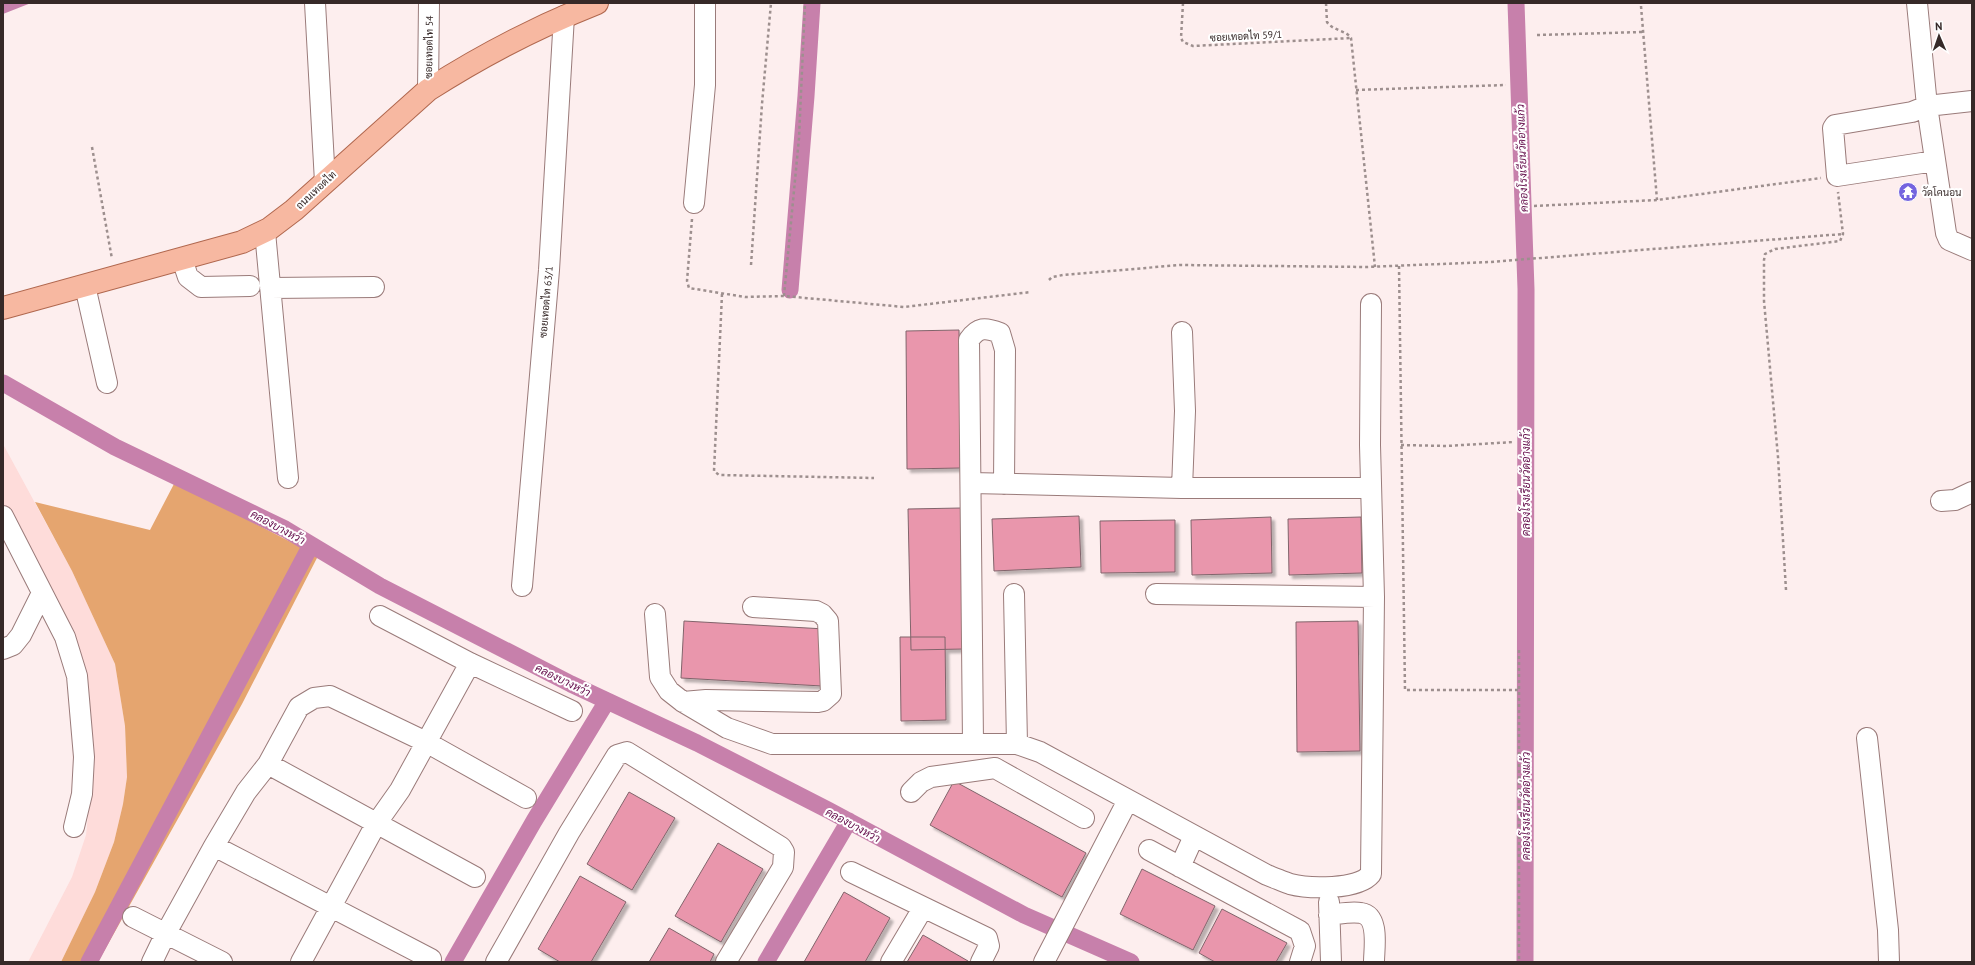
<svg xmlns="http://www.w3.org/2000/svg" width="1975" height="965" font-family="'PT Sans',Sarabun,sans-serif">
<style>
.built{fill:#fedcda}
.forest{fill:#e5a56f}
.water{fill:#c780ab}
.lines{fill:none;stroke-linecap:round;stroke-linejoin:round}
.canal{stroke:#c780ab;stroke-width:17}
.building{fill:#e996ac;stroke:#81646b;filter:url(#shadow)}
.minor-casing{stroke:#9a7b7a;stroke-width:22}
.major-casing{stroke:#b0674e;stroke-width:24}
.path{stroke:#9d8f8e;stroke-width:2.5;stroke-dasharray:3 3;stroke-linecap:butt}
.minor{stroke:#fff;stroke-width:20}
.major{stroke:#f7b8a1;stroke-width:22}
.labels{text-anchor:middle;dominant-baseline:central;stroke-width:4;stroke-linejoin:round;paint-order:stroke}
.street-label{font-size:10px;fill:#362928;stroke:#fff}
.poi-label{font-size:10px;fill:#362928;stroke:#fff;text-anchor:start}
.water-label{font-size:11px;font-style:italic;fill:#640e4b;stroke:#fff}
</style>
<defs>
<filter id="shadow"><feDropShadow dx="3.5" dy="3.5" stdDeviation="1" flood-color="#0004"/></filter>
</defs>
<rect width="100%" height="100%" fill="#fdeeee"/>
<!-- built -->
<path class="built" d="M3,444l69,127 43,93 10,62 2,51 -4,27 -9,38 -19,50 -34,70h-33l44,-85 14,-42 6,-62 -10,-98 -79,-163z"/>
<!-- forest -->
<path class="forest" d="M175,482l143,74 -76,148 -144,258h-37l34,-70 19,-50 9,-38 4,-27 -2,-51 -10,-62 -43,-93 -37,-69 115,28z"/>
<!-- water -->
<path class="water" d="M3,3h28l-28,11z"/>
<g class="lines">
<!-- canal -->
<path class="canal" d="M1516,3l10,286 -1,673
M790,290l16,-194 6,-93
M3,383l112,64 170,82 95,57 191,98 126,59 131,67 196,105 107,47
M89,962l222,-417
M453,962l81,-141 73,-120
M766,962l83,-141"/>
</g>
<!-- building -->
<path class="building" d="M959,330l1,138 -53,1 -1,-138z
M961,508l3,141 -53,1 -3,-141z
M1079,516l2,51 -87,4 -2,-52z
M1271,517l1,56 -80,2 -1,-55z
M1361,517l1,56 -73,2 -1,-56z
M1175,520v52l-74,1 -1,-52z
M684,621l141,8 -3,57 -141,-8z
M1358,621l2,130 -63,1 -1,-130z
M900,637h45l1,83 -45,1z
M954,781l132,72 -24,44 -132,-72z
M629,792l46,26 -43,72 -45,-26z
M718,843l45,26 -42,73 -46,-26z
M1142,869l73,37 -22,44 -73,-36z
M580,876l46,26 -35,60h-31l-22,-13z
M844,892l46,26 -25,44h-61z
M1222,909l65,34 -11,19h-61l-16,-9z
M669,928l45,26 -4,8h-61z
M923,935l45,26v1h-61z"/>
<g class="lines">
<defs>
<path id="minor" d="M315,3l10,179
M1917,3l10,103 19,127 3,7 23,10
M428,90l1,-87
M1935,161l-98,15 -4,-48 2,-3 77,-13 15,-6 45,-5
M694,203l11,-118v-82
M265,232l23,246
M182,259l6,18 13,10 49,-1
M85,286l22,97
M270,288l104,-1
M1182,332l3,79 -3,77
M971,483l211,5h189
M1941,501l14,-1 17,-8
M3,516l62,121 12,39 7,81 -2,37 -8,33
M522,586l27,-316 15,-254
M1014,594l3,150
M1156,594l218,3 -4,-152 1,-141
M655,614l5,63 9,14 14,11 44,26 45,16h245l23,8 227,123c8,3 15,6 23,9 19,5 68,6 81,-10l3,-277
M380,616l90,47 102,48
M3,649l10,-4 8,-10 21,-42
M683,702l23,-2 112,2 5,-1 8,-7 -3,-73 -6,-7 -6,-3 -63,-4
M1867,738l21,192 1,32
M973,743l-4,-403c9,-13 16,-13 31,-7l5,17 -1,134
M268,764l207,113
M911,792l10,-10 10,-5 64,-9 89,50
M214,846l217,113
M1149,850l151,81 5,15 -5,16
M1180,867l14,-31
M851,872l136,66 2,8 -8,16
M1329,902l2,60
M1329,915c10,-1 22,-4 32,-2 19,3 13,35 13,49
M133,917l89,45
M152,962l14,-29 48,-87 32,-54 22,-28 31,-57 15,-9 16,-2 96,46 100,56
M301,962l75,-138 24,-34 70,-127
M496,962l73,-129 48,-78 10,-3 154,95 3,5 -1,15 -57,95
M891,962l32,-54
M1044,962l84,-162"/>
<path id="major" d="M3,308l239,-66 27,-13 25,-19 134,-120c53,-34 111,-64 169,-87"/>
</defs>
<!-- minor casing -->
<use href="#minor" class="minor-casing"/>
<!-- major casing -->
<use href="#major" class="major-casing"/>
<!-- path -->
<path class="path" d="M1183,3l-2,35 2,4 10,4 158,-8
M1326,3l1,19c6,9 19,8 24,16l24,229
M1641,6l16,194
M1537,35l106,-3
M1356,90l150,-5
M92,147l20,112
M1534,206l123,-6 164,-22
M692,219l-5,62 2,7 56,9 39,-1 120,11 127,-15
M751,265l11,-161 9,-101
M1399,266l6,424h114
M1049,280l3,-3 11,-2 117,-10 186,2 124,-5 353,-28
M722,294l-8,177 5,4 155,3
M784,296l15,-158 6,-135
M1401,445l45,1 68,-4
M1786,590l-8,-133 -14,-156v-41l1,-6 10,-5 65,-8 3,-7 -5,-42
M1519,650v312"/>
<!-- minor -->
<use href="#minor" class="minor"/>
<!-- major -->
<use href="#major" class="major"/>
</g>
<!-- icons -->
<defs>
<symbol id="temple-disc" viewBox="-11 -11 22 22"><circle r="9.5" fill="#7464df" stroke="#fff"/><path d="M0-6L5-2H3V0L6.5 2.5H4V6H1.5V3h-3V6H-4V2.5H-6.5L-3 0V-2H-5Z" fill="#fff"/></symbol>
</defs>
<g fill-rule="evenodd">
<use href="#temple-disc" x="1897" y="181" width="22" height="22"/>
</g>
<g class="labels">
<!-- street labels -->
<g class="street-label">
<text transform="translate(1246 36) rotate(-3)">ซอยเทอดไท 59/1</text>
<text transform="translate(429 47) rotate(-89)">ซอยเทอดไท 54</text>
<text transform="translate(316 190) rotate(-43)">ถนนเทอดไท</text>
<text transform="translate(546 302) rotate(-85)">ซอยเทอดไท 63/1</text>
</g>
<!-- poi labels -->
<g class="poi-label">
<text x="1922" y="192">วัดโคนอน</text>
</g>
<!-- water labels -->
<g class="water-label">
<text transform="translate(1522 158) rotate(-92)">คลองโรงเรียนวัดอ่างแก้ว</text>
<text transform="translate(1526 482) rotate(-90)">คลองโรงเรียนวัดอ่างแก้ว</text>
<text transform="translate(278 527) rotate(28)">คลองบางหว้า</text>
<text transform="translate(563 680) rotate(26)">คลองบางหว้า</text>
<text transform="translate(1526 806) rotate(-90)">คลองโรงเรียนวัดอ่างแก้ว</text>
<text transform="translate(853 825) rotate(28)">คลองบางหว้า</text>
</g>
</g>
<!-- border -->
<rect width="1975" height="965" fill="none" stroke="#362928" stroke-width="8"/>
<!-- north arrow -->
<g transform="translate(1939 36) rotate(358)" stroke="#ffffff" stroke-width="3" paint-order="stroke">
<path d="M0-3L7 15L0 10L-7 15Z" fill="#362928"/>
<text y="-6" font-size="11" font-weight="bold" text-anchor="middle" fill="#362928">N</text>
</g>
</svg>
